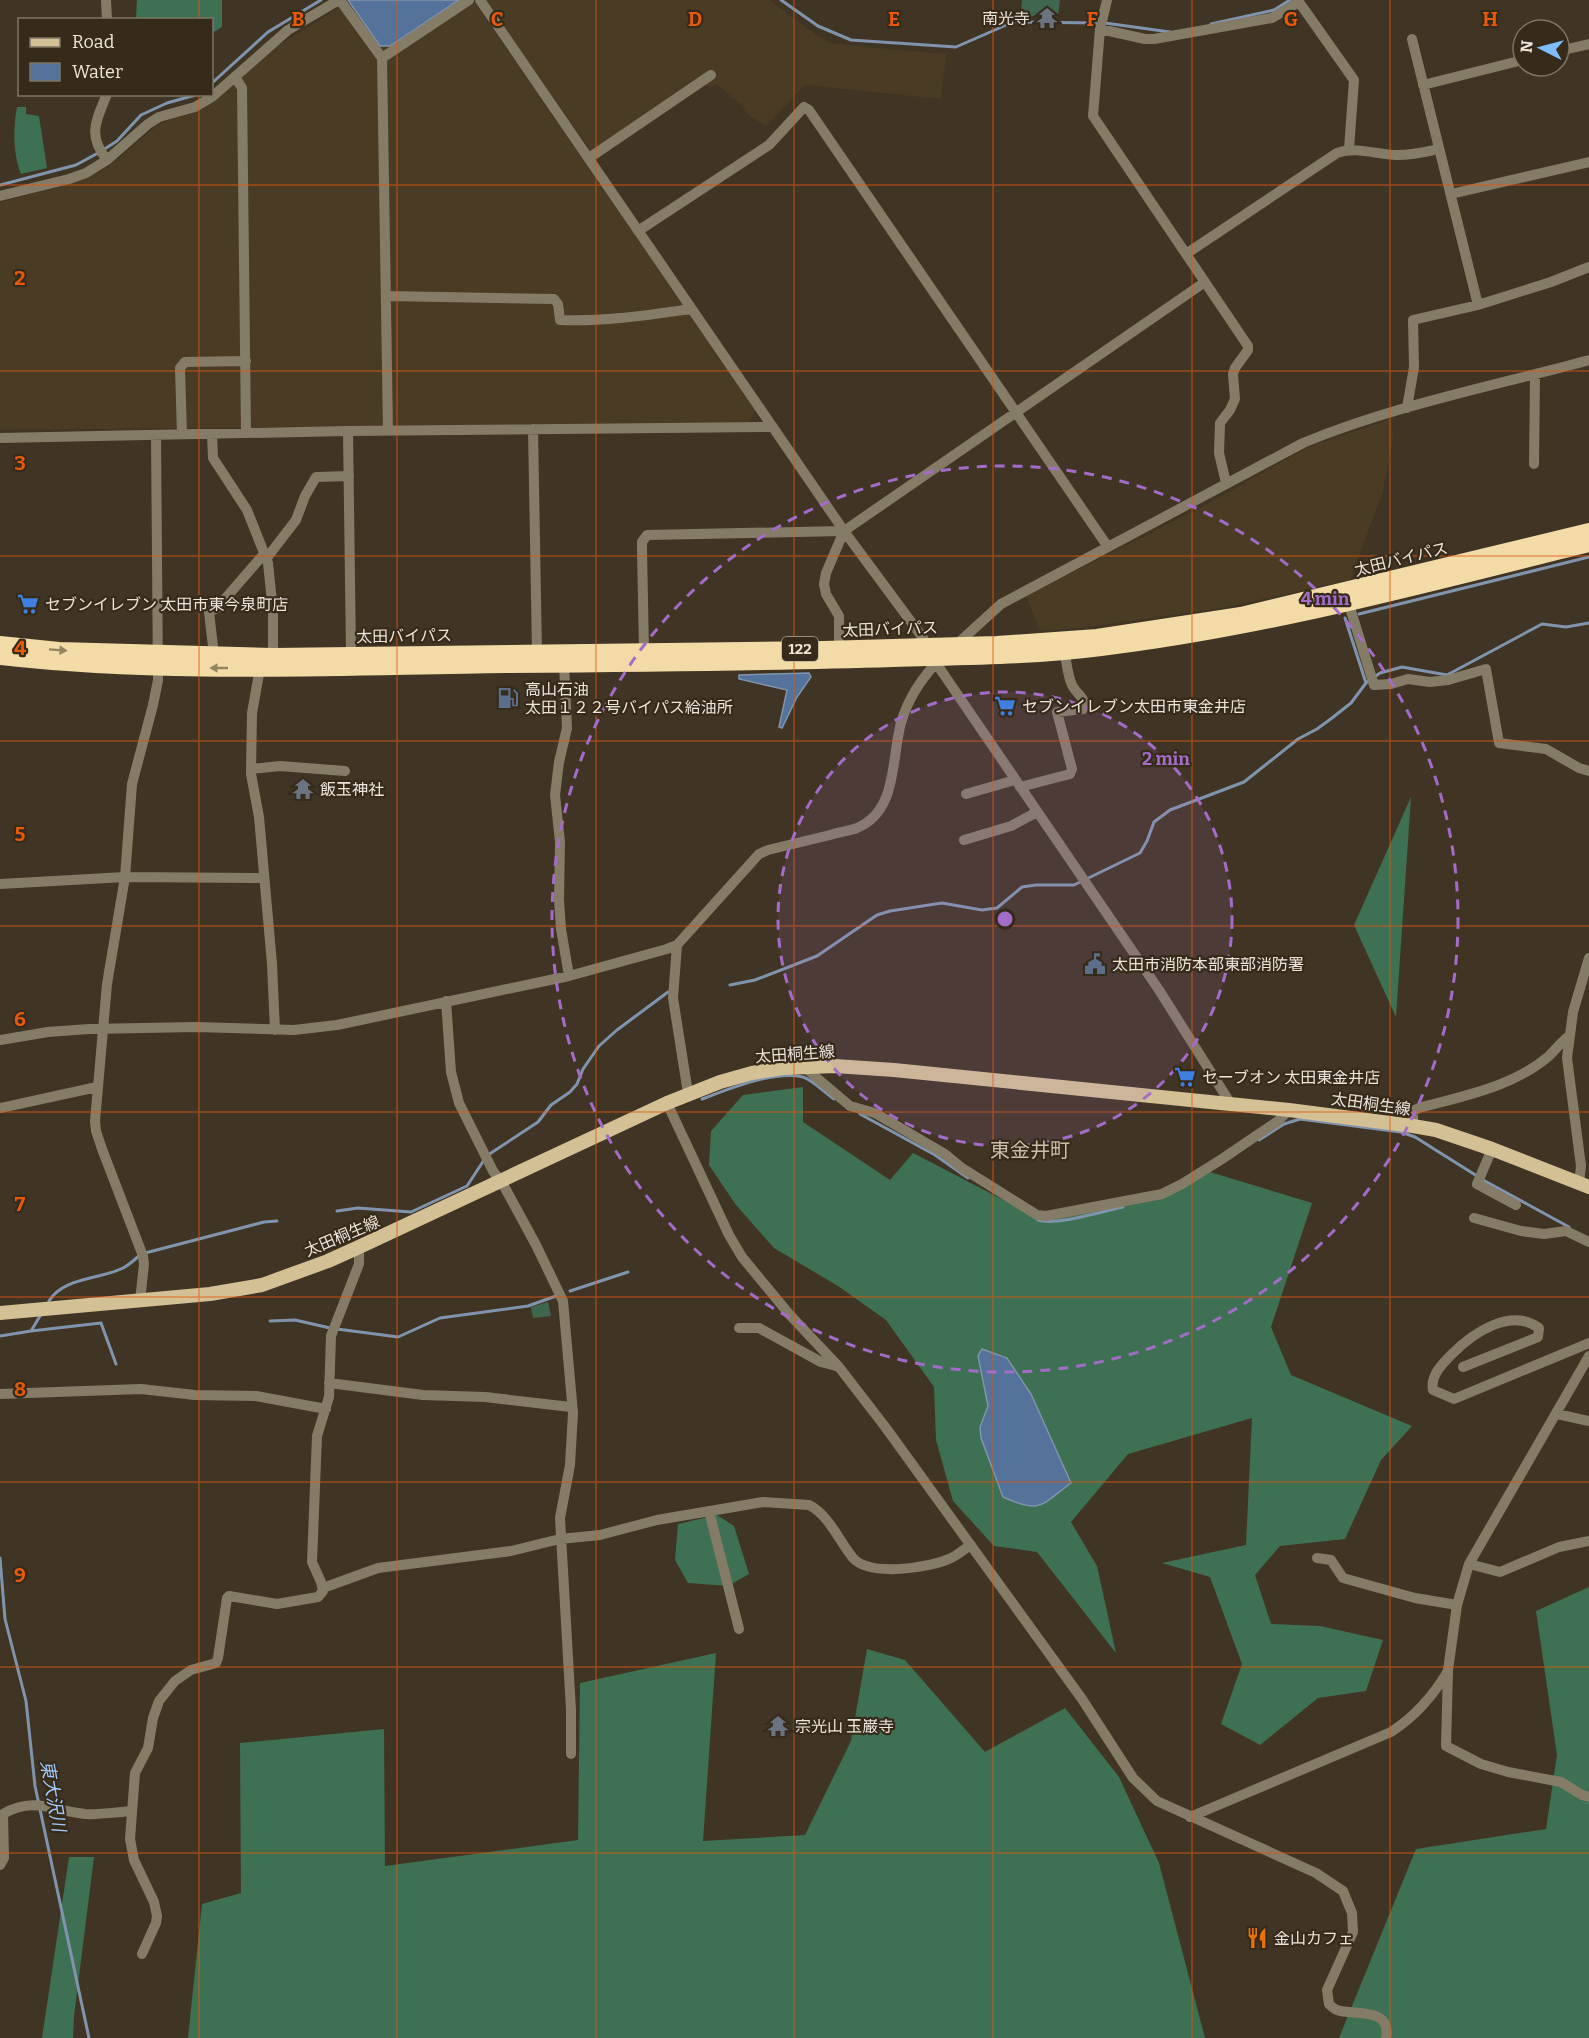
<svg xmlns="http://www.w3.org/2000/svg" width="1589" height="2038" font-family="Bitter,'Noto Sans JP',serif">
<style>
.built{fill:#4a3c24}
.green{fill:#3f6750}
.forest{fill:#3e7053}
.water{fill:#54729a;stroke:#8194ad;stroke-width:1.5}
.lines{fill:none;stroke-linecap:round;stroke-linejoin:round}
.stream{stroke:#8194ad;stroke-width:3}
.minor{stroke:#857c67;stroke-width:10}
.major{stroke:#d3c095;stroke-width:14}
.highway{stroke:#f2dba7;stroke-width:16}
.oneway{fill:#948360}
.grid{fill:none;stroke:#e8590c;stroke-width:1.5;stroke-opacity:0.55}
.ring{fill:none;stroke:#a26cc8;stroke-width:3;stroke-dasharray:10 8}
.labels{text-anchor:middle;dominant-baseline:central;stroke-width:4.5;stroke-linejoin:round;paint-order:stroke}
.shield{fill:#362b1a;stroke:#b5aca0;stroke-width:1.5}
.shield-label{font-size:15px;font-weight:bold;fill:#ebe4d9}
.poi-label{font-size:16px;fill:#ebe4d9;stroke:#362b1a;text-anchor:start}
.street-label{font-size:16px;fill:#ebe4d9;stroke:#362b1a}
.water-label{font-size:18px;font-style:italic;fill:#a2c8f9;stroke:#362b1a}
.quarter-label{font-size:20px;fill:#cbbda9;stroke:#362b1a}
.grid-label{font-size:20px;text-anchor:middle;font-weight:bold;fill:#e8590c;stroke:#362b1a;stroke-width:4.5;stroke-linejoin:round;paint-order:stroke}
.centre{fill:#a26cc8;stroke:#362b1a;stroke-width:3}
.ring-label{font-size:18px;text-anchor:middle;font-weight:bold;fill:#a26cc8;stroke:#362b1a;stroke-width:4.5;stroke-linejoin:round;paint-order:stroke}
</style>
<rect width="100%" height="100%" fill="#403524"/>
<!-- built -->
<path class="built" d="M347,0h126l282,410 -6,12 -749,8v-228l62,-16 29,-10 16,-8 52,-44 55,-22 60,-54 60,-37z
M485,0h284l50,37 15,7 112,10 -5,45 -136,-14 -39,41 -19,-12 -4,-8 -27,-22 -6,4 -12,-9 -107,72z
M1391,419l2,20 -11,55 -32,86 -128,28 -127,18 -55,5 -14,-35 176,-89 104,-59z"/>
<!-- green -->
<path class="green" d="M1022,0h38l-2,17 -30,-1 -7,-2z
M548,1302l3,14 -18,2 -2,-11z"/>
<!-- forest -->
<path class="forest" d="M137,0h85v27l-10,6v-13l-76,-1z
M17,107h9v7l13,2 8,52 -26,6c-8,-20 -8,-46 -4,-67z
M1411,797l-15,220 -42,-92z
M803,1087v35l87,58 23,-27 131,68 120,-23 46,-26 102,31 -41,124 20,48 121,51 -31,34 -36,79 -65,7 -25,29 16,49 49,2 63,14 -17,51 -48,7 -58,47 -39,-21 21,-60 -32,-87 -48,-14 84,-18 6,-127 -124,36 -57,68 26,44 19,87 -79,-101 -43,-6 -41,-45 -17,-61 -2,-53 -48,-67 -48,-34 -64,-38 -38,-43 -27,-40 2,-34 32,-36z
M717,1515l17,11 15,48 -21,12 -40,-3 -13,-23 3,-36z
M1589,1587v451h-250l77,-189 130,-20 11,-74 -21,-144z
M867,1649l38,11 80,92 80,-44 54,69 40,86 46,175h-1017l14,-134 39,-11 -1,-150 144,-14 1,137 193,-26 2,-157 136,-30 -13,188 102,-6 46,-94z
M69,1857h25l-20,159 -1,22h-31z"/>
<!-- water -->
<path class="water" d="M348,0h111l-69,46h-10z
M809,673l2,4 -14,20 -15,31 -3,-1 8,-37 -48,-11v-4z
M982,1349l25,9 24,36 40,89c-31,23 -30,31 -68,14l-22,-59 -1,-11 8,-21 -10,-50z"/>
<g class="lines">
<!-- stream -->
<path class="stream" d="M781,0l37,26 33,14 105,7 57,-25 85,1
M1105,23l65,9
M1211,24l63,-14 16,-10
M212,83l56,-51 53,-32
M103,150l14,-9 24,-26 26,-12 32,-9
M0,185l76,-20 22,-12
M1359,614l230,-57
M1345,618l21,65
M730,985l25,-5 62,-24 60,-41 13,-4 52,-8 40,7 15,-2 25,-21 14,-2h38l66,-32 7,-12 7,-19 16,-12 74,-28 54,-43 19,-10 15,-11 19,-15 15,-20 14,-10 22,-6 45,8 95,-51 24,3 23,-4
M702,1099c27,-10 72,-29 101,-22 10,3 22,16 31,22
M860,1114l75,41 33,23
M1259,1140l25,-16 16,-5 101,13 14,5 62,39
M488,1155l50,-33 13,-17 19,-13 7,-8 6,-15 16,-23 18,-16 51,-38
M1483,1180l86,47
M337,1211l21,-3 53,4 56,-26 17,-26
M1038,1220c18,6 65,-9 85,-13
M145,1253l119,-31 13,-1
M570,1291l58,-19
M49,1301c14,-24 53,-22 74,-33 6,-3 11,-8 16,-12
M270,1321l25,-1 35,8
M337,1329l61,8 42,-19 88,-12 28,-10
M31,1331l70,-8 15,41
M0,1336l31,-5 9,-15
M0,1558l5,61 21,82 9,85 54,252"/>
<!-- minor -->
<path class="minor" d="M106,0l1,20
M340,0l42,58 6,373
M480,0l364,531 79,107 13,25 223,327 70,111
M1107,0l-7,29 -7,87 155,230v4l-13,18 -2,6 2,25 -5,11 -10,13 -1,30 7,30
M1100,29l45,10h9l118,-21 27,-16 55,78 -5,69
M1412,39l66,266
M1559,51l30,-7
M382,58l87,-58
M235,77l7,11 4,345
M1423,85l100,-25
M589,158l122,-83
M107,160c-20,-25 -11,-39 0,-66
M1451,194l138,-32
M0,196l69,-17 17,-6 21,-13 41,-36 11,-7 36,-10 17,-10 76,-67 51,-30
M638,231l131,-86 35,-38 5,3 299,437
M1186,254l151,-101c20,-7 40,2 60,2 15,0 28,-3 42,-6
M386,296l168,3 4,5 2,16c44,2 88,-5 131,-11
M1407,408l7,-41 -1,-47 65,-15 73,-23 38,-15
M533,429l4,224
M348,431l3,224
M182,434l-2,-66 5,-6 61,-1
M212,434l1,24 34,52 21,53 5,49v44
M0,438l348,-7 425,-4
M1534,464l1,-89
M266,559l30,-39 9,-24 11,-19 33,-1
M1347,604l4,7 23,74 17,-1 17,-5 22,3 18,-2 38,-11 13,74 47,6 33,19 10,3
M956,645l45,-41 302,-161c92,-38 191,-57 286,-83
M839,648v-32l-13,-22 -2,-10 2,-11 18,-42 361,-249
M644,651l-2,-102v-7l5,-7 197,-4
M214,655l-5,-43 8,-4 47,-54
M564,664l3,64 -8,34 -4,33 5,47 -1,58 2,29 8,47
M260,668l-8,45 -1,61 8,43 13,147 3,66
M251,769l29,-3 65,5
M1020,787l50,-13 2,-5 -15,-57 26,-3c5,-10 -7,-15 -11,-24 -5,-11 -5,-23 -8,-34
M966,794l49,-14
M964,840l47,-14 26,-14
M0,884l125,-7 139,1
M677,945l-4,53 15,95
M446,1001l5,71 8,31 34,68 12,17 31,57 27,56 10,112 -3,52 -10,53 11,192v44
M0,1040l48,-8 41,-3 107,-2 98,3 43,-5 232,-49 98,-27 10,-4 82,-91 9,-4c21,-5 41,-10 62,-15 9,-3 19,-4 27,-7 41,-17 34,-69 44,-105 7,-25 23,-48 41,-66
M804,1067l46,39 25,7 70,41 17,14 75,47 9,1 116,-22 20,-10 40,-25 56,-38 11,-11
M667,1103l62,132 13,22 47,57 50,53 47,61 196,271 51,79 24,23 159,72 27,18 9,22 1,19 -26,58 2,14c2,2 5,5 8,6 16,6 55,-4 49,28
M0,1108l97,-21
M1413,1126v-15l6,-3c44,-12 94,-21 130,-52 7,-7 12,-14 20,-20
M1492,1149l-15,35 39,21
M1579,1183l2,-17 -14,-108 6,-46 16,-54
M1474,1218l47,13 23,3 22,-3 23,11
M140,1301l4,-37 -1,-8 -41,-107 -6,-18 -1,-10 12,-137 18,-107 7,-93 21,-79 5,-25 -2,-245
M739,1328h20l62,34 15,4
M1589,1356l-120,208 -12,41 -9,65 -2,76 35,18 27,8 53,10 21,13 7,2
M1463,1367l75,-30 1,-9c-28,-21 -66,5 -87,26 -10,10 -22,22 -19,36l21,9 135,-56
M329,1383l94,12 62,2 86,10
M0,1394l141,-5 54,6 61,1 70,13
M1557,1414l32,7
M709,1511l30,118
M1317,1558l14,2 12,18 72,20 42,7
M1469,1564l31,8 59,-25 30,-6
M323,1588l55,-20 133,-17 49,-12 40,-4 57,-15 106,-18 46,3c20,10 30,36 44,53 17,19 77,10 98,0 7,-3 13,-9 20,-13
M1190,1817l201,-85c25,-16 42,-36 57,-61
M0,1865l4,-7 -1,-44c31,-18 51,-3 82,0 15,1 32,-2 47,-3
M142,1954l14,-31 1,-7 -3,-14 -20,-42 -4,-21 5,-66 13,-25 5,-30 6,-17 16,-20 16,-11 25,-7 2,-5 9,-60 2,-2 48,8 41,-7 5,-6 -2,-9 -9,-20 5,-126 12,-39 2,-61 28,-72v-17"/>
<!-- major -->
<path class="major" d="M0,1313l210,-19 52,-9 66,-24 31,-14 308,-144 53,-21 32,-9 31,-5 52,-2 59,4 395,40 124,16 23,4 56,19 97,38"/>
<!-- highway -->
<path class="highway" d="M0,644l59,6 214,6 551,-7 173,-5 100,-7 144,-22 348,-84
M0,657c167,19 339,10 506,8 129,-1 258,-2 387,-6 69,-2 139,-2 208,-11 166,-20 326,-64 488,-104"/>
</g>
<!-- one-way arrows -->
<defs><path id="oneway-solid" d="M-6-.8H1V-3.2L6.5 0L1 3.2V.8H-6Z" transform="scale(1.5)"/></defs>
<g class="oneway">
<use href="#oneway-solid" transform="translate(58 650) rotate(4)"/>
<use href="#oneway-solid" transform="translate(219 668) rotate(180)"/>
</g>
<!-- grid -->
<path class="grid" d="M199,0v20M397,0v2038M596,0v2038M794,0v2038M993,0v2038M1192,0v2038M1390,0v2038M199,94v1944M0,185h1589M0,371h1589M0,556h1589M0,741h1589M0,926h1589M0,1112h1589M0,1297h1589M0,1482h1589M0,1667h1589M0,1853h1589"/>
<!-- distance rings -->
<circle cx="1005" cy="919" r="227" fill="#a26cc8" fill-opacity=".12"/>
<g class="ring">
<circle cx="1005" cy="919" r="227"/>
<circle cx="1005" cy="919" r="453"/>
</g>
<!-- icons -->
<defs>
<symbol id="temple-bare" viewBox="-9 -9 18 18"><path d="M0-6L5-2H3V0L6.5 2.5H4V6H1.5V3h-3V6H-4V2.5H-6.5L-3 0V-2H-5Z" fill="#6b7280" stroke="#362b1a" stroke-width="2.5" paint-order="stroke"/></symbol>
<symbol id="supermarket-bare" viewBox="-9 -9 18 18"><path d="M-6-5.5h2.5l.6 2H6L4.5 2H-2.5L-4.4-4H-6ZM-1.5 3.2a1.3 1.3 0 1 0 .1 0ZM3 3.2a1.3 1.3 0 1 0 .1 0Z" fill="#3f7fe0" stroke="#362b1a" stroke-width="2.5" paint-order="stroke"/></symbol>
<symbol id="fuel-bare" viewBox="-9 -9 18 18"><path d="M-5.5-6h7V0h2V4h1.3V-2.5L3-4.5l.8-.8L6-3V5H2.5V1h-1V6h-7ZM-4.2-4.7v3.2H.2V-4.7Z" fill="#5c6f8a" stroke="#362b1a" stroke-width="2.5" paint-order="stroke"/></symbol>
<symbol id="civic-bare" viewBox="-9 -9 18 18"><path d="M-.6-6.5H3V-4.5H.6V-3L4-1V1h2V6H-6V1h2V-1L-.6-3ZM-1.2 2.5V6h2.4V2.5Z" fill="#5c6f8a" stroke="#362b1a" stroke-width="2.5" paint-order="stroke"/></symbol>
<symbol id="restaurant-bare" viewBox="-9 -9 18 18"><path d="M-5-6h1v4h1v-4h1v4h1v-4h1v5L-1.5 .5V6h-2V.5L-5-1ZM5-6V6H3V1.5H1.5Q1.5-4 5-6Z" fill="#e8710a" stroke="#362b1a" stroke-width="2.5" paint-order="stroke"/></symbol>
</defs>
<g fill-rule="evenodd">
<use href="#temple-bare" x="1032" y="3" width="30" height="30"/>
<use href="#supermarket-bare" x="13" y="589" width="30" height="30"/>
<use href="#fuel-bare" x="493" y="683" width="30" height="30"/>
<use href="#supermarket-bare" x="990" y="691" width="30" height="30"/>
<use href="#temple-bare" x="288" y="774" width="30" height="30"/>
<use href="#civic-bare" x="1080" y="949" width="30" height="30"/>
<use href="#supermarket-bare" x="1170" y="1062" width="30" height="30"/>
<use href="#temple-bare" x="763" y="1711" width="30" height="30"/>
<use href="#restaurant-bare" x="1242" y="1923" width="30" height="30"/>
</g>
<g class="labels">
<!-- shield labels -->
<rect class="shield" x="782" y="637" width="36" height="24" rx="4.5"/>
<g class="shield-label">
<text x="800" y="649">122</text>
</g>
<!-- poi labels -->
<g class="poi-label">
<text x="1030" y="18" text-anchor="end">南光寺</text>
<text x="45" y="604">セブンイレブン 太田市東今泉町店</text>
<text x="525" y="689">高山石油<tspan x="525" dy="18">太田１２２号バイパス給油所</tspan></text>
<text x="1022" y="706">セブンイレブン太田市東金井店</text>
<text x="320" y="789">飯玉神社</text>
<text x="1112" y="964">太田市消防本部東部消防署</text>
<text x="1202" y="1077">セーブオン 太田東金井店</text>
<text x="795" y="1726">宗光山 玉巌寺</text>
<text x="1274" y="1938">金山カフェ</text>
</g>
<!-- street labels -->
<g class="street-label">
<text transform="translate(1401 559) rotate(-14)">太田バイパス</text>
<text transform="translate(890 629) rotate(-2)">太田バイパス</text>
<text transform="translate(404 636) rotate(-1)">太田バイパス</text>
<text transform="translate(795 1054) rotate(-4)">太田桐生線</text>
<text transform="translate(1371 1104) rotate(8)">太田桐生線</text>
<text transform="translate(342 1236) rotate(-23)">太田桐生線</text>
</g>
<!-- water labels -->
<g class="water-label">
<text transform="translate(53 1796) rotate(80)">東大沢川</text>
</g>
<!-- quarter labels -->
<g class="quarter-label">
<text x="1030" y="1150">東金井町</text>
</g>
</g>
<g class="grid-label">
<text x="298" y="26">B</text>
<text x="497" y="26">C</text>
<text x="695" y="26">D</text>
<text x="894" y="26">E</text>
<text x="1092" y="26">F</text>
<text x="1291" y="26">G</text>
<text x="1490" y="26">H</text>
<text x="20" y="285">2</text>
<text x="20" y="470">3</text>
<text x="20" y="655">4</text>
<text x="20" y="841">5</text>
<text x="20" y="1026">6</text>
<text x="20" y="1211">7</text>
<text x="20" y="1396">8</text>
<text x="20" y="1582">9</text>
</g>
<circle cx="1005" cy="919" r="9" class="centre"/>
<g class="ring-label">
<text x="1325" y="605">4 min</text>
<text x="1166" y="765">2 min</text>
</g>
<!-- legend -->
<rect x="18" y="18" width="195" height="78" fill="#362b1a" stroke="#7e7566" stroke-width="1.5"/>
<rect x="30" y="38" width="30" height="9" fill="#d3c095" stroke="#7e7566" stroke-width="1.5"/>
<text x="72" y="48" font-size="18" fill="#ebe4d9">Road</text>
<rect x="30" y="63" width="30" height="18" fill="#54729a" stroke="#7e7566" stroke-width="1.5"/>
<text x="72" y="78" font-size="18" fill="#ebe4d9">Water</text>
<!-- north arrow -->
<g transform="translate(1541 48) rotate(276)"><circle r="28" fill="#362b1a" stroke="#7e7566" stroke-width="1.5"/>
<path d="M0-4.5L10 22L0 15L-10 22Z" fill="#7ebdf9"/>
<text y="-9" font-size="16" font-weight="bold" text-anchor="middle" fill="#ebe4d9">N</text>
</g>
</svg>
